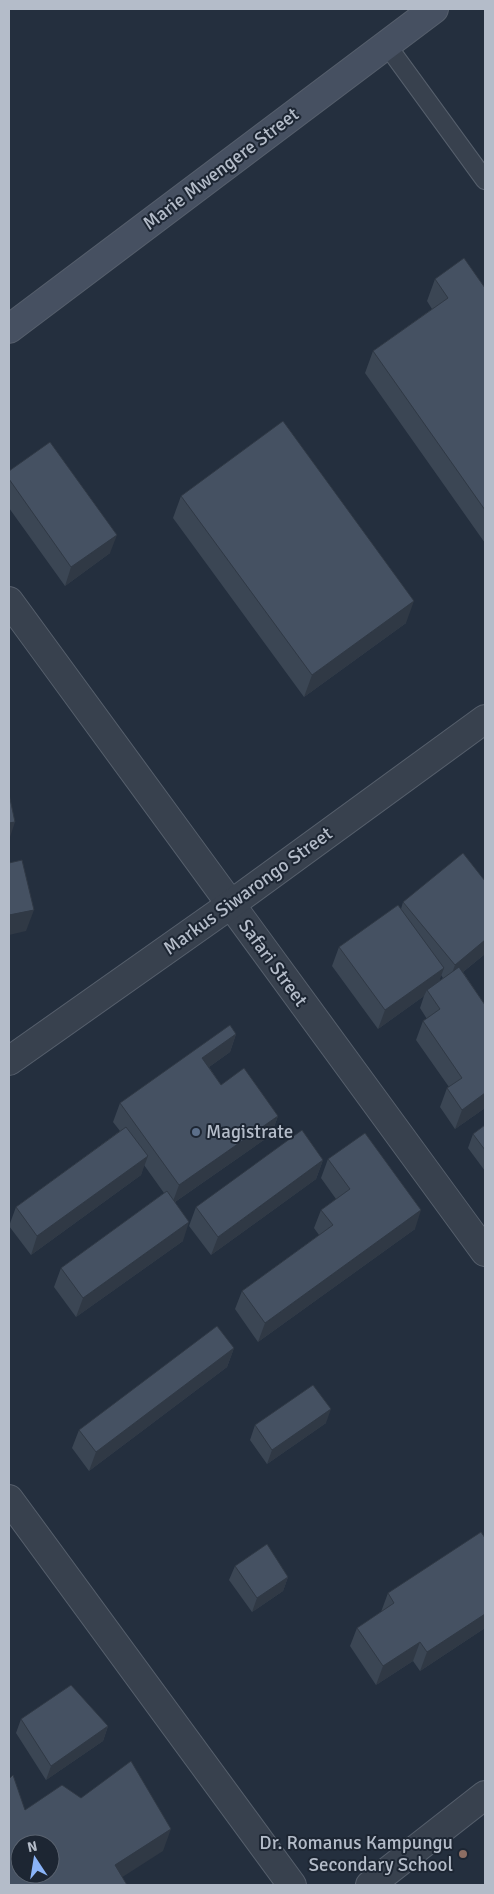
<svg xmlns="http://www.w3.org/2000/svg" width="494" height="1894" font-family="Signika,sans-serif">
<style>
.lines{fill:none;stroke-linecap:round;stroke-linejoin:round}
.service-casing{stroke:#565f6c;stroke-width:20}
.minor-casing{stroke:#565f6c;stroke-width:30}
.tertiary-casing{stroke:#565f6c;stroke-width:30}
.secondary-casing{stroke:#565f6c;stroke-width:30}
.service{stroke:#38414e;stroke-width:18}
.minor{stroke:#38414e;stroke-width:28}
.tertiary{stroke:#38414e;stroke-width:28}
.secondary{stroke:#465061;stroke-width:28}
.wall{fill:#3b4654;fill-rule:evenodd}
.shaded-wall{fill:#303945}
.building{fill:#455162;stroke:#303945;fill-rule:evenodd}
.service-dot{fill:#5c6f8a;stroke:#1d2633;stroke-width:2}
.education-dot{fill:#8d6e63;stroke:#1d2633;stroke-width:2}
.labels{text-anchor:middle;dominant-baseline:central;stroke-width:4;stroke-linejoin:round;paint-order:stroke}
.street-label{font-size:19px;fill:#b4bcc9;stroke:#1d2633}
.poi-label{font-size:19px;fill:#b4bcc9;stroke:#1d2633;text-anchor:start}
</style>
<rect width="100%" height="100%" fill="#242f3e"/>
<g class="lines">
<defs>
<path id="service" d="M386,44l99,136"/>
<path id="minor" d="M9,601l476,651
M9,1499l283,386
M370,1885l115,-90"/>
<path id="tertiary" d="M9,1061l221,-156 255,-186"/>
<path id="secondary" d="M9,329l425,-320"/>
</defs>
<!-- service casing -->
<use href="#service" class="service-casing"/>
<!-- minor casing -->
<use href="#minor" class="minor-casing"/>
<!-- tertiary casing -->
<use href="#tertiary" class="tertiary-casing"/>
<!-- secondary casing -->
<use href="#secondary" class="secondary-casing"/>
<!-- service -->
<use href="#service" class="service"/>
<!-- minor -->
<use href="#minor" class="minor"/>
<!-- tertiary -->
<use href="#tertiary" class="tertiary"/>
<!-- secondary -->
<use href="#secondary" class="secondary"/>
</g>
<!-- wall -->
<path class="wall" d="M435,279l50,9v255l-120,-170 8,-22 59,-42 -5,-8z
M9,471l101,82 -45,33 -56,-78z
M181,496l225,127 -102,74 -131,-179z
M485,881v73l-22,18 22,33v103l-30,21 -15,-22 7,-19 2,-1 -33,-47 7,-19 4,-2 -7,-11 4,-12 -46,33 -46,-63 7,-19 62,-38 2,-7zM441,975l2,3 -4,3z
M236,1034l-6,18 -21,15 12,18 57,31 -7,19 -96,67 8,39 -107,76 -22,-30 7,-19 103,-75 -20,-28 -3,10 -110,80 -22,-29 7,-19 104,-76 -7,-9 7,-19z
M485,1125v46l-17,-23 5,-14z
M328,1159l87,70 -157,113 -23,-33 7,-18 77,-56 -5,-7 7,-18 15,-11 -15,-21z
M323,1160l-7,19 -105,76 -22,-29 7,-19z
M234,1348l-7,19 -138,104 -17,-23 7,-18z
M326,1423l-59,41 -17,-24 5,-15z
M485,1538v90l-65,43 -7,-10 -37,24 -26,-39 7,-18 24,-16 7,-19z
M235,1566l53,11 -5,14 -31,21 -23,-32z
M21,1719l87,7 -5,15 -57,39 -30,-47z"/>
<!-- shaded-wall -->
<path class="shaded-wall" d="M117,535l-7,18 -45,33 6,-19z
M414,601l-8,22 -102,74 8,-22z
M15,822l-6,18v-17z
M34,910l-8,21 -17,4v-20z
M485,940v14l-37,30 7,-19z
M444,968l-7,19 -10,3 -3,6 -46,33 7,-19z
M236,1034l-6,18 -35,25 7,-19z
M485,1093v15l-30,21 7,-19z
M278,1116l-7,19 -99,69 7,-19z
M148,1156l-7,19 -110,80 6,-19z
M323,1160l-7,19 -105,76 7,-18z
M421,1210l-6,19 -157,113 7,-19z
M189,1222l-6,19 -107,76 7,-19z
M234,1348l-7,19 -138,104 7,-19z
M331,1409l-5,14 -59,41 5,-14z
M288,1577l-5,14 -31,21 5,-14z
M485,1614v14l-65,43 7,-19z
M420,1642l-7,19 -37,24 7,-19z
M108,1726l-5,15 -57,39 5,-14z
M171,1829l-8,22 -53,34 5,-20z"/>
<!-- building -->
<path class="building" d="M464,258l21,30v222l-112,-159 75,-53 -13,-19z
M283,421l131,180 -102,74 -131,-179z
M50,442l67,93 -46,32 -62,-88v-8z
M9,794l6,28 -6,1z
M463,853l22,28v59l-30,25 -52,-63z
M22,860l12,50 -25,5v-52z
M398,905l46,63 -59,42 -46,-63z
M459,967l26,38v88l-23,17 -15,-22 15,-10 -39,-57 17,-12 -13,-19z
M230,1025l6,9 -34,24 19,27 23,-17 34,48 -99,69 -59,-82z
M485,1125v25l-12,-16z
M126,1127l22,29 -111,80 -21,-29z
M302,1130l21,30 -105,77 -22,-30z
M365,1133l56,77 -156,113 -23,-32 91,-66 -12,-15 29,-21 -22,-30z
M167,1191l22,31 -106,76 -22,-30z
M217,1326l17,22 -138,104 -17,-22z
M313,1385l18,24 -59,41 -17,-25z
M481,1532l4,6v76l-58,38 -7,-10 -37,24 -26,-38 37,-25 -6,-10z
M267,1544l21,33 -31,21 -22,-32z
M71,1685l37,41 -57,40 -30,-47z
M131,1761l40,68 -56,36 12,20h-118v-106l4,-4 12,35 37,-25 19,13zM20,1844h30v30h-30z"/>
<!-- markers -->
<circle class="service-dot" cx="196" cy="1132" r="5"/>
<circle class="education-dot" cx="463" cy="1854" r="5"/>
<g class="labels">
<!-- street labels -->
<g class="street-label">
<text transform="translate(221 169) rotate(-37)">Marie Mwengere Street</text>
<text transform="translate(248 891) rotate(-36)">Markus Siwarongo Street</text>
<text transform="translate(273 963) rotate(54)">Safari Street</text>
</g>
<!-- poi labels -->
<g class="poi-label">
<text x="206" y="1132">Magistrate</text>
<text x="453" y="1843" text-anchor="end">Dr. Romanus Kampungu<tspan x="453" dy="22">Secondary School</tspan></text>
</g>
</g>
<!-- border -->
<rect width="494" height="1894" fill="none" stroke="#b4bcc9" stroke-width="20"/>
<!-- north arrow -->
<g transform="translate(35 1859) rotate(348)"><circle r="24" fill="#1d2633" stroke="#59626f"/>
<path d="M0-4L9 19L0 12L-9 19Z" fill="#8ab4f8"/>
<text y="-8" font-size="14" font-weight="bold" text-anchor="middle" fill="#b4bcc9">N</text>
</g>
</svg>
